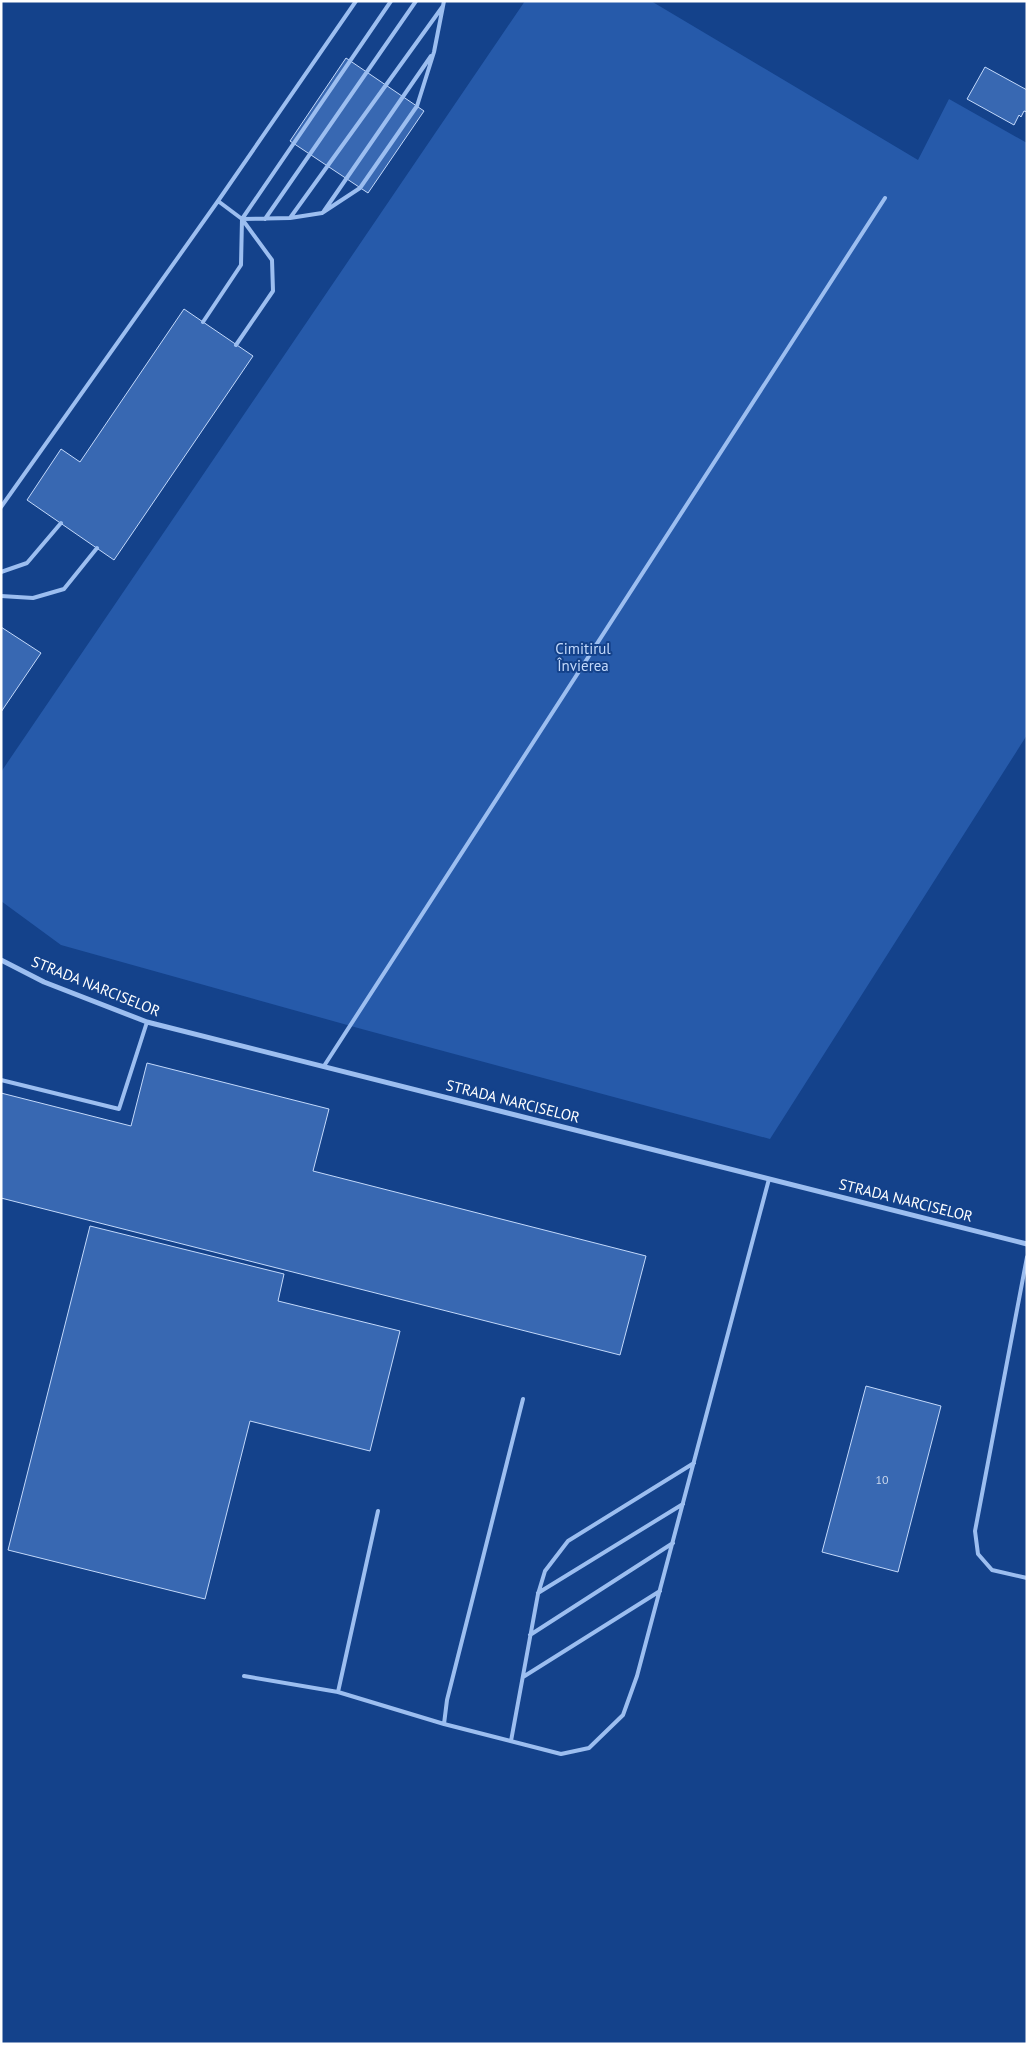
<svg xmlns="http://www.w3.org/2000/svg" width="1028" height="2045" font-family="'PT Sans',sans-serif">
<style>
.green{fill:#265aaa}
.building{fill:#3868b2;stroke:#c3d9fb}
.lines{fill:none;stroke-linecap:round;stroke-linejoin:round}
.lane{stroke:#9cbef0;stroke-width:4}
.street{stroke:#9cbef0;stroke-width:5}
.labels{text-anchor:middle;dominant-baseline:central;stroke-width:4;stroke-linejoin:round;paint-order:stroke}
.number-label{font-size:12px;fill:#cdd9ec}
.park-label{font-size:15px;fill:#c3d9fb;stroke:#14428b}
.street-label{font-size:15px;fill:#fff;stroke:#14428b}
</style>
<rect width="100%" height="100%" fill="#14428b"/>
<!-- green -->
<path class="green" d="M525,1h126l267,159 31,-61 78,44v592l-257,404 -412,-111 -297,-83 -60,-44v-129z"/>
<!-- building -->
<path class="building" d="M346,58l78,53 -56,82 -78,-52z
M985,67l42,23v22l-3,-1 -3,6 -2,-2 -5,10 -47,-26z
M184,309l69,47 -139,204 -87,-60 34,-51 19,13z
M1,627l40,26 -40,59z
M147,1063l182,46 -16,62 333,85 -26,99 -619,-157v-105l130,33z
M90,1226l194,48 -6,27 122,30 -30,120 -120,-30 -45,178 -197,-49z
M866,1386l75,20 -43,166 -76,-20z"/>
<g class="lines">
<!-- lane -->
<path class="lane" d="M218,201l24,18 30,41 1,31 -37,54
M324,211l107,-155
M290,218l153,-212
M242,219l48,-1 32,-5 38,-25 57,-82 17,-54 10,-51
M265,219l151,-218
M203,322l38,-57 1,-46 149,-218
M1,507l217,-306 138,-200
M1,572l26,-9 34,-40
M1,596l32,2 31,-9 33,-41
M324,1066l561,-868
M1,1080l118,29 28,-87
M1027,1257l-52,274 3,23 14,16 35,8
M523,1399l-76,301 -3,24 117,30 28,-6 34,-33 14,-39 132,-497
M538,1593l145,-89
M530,1635l143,-92
M244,1676l94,16 106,32
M523,1677l137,-86
M338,1692l40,-181
M511,1741l27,-147 7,-23 23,-30 126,-78"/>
<!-- street -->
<path class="street" d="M1,960l43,22 103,40 880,222"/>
</g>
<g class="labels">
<!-- number labels -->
<g class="number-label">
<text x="882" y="1479">10</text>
</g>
<!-- park labels -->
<g class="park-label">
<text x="583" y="648">Cimitirul<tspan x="583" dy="17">Învierea</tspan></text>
</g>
<!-- street labels -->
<g class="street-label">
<text transform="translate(96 986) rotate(22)">STRADA NARCISELOR</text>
<text transform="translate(513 1101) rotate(14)">STRADA NARCISELOR</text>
<text transform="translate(906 1200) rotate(14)">STRADA NARCISELOR</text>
</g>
</g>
<!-- border -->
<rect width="1028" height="2045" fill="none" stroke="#ffffff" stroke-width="5"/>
</svg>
